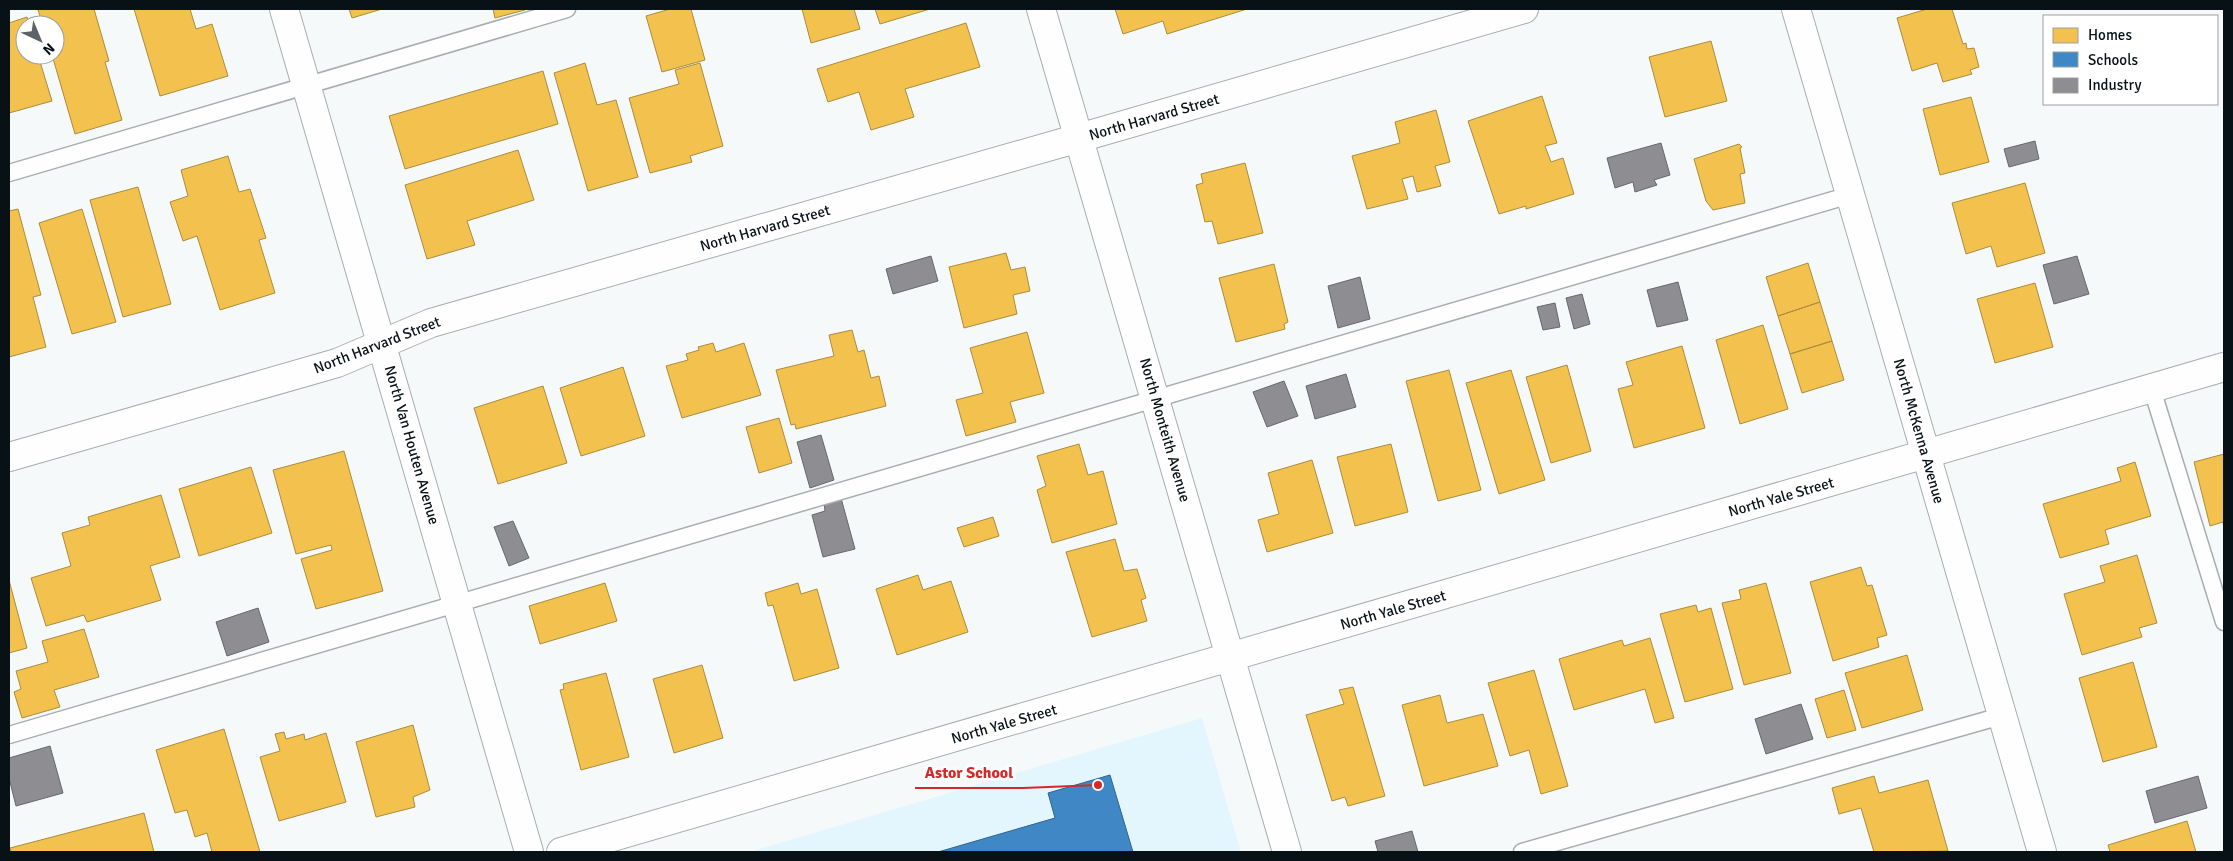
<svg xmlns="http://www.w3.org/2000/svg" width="2233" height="861" font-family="Signika,sans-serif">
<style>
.built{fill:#e4f6fd}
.homes{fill:#f2c14e;stroke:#ac8c3d}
.schools{fill:#3f88c5;stroke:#2e6590}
.industry{fill:#8d8d92;stroke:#65686d}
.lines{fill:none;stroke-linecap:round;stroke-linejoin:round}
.lane-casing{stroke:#a7aeb0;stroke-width:19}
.street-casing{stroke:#a7aeb0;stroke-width:30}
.lane{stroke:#fefefe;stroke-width:16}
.street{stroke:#fefefe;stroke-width:28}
.labels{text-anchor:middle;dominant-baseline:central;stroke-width:5;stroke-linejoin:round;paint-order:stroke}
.street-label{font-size:15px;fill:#081216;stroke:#fff}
.leader{fill:none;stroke:#d62828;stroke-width:2}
.callout-dot{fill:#d62828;stroke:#fff;stroke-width:2}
.callout-label{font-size:16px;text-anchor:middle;font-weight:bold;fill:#d62828;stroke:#fff;stroke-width:5;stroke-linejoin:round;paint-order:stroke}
</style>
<rect width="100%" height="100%" fill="#f6f9fa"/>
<!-- built -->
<path class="built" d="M1202,718l39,134h-492z"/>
<!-- homes -->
<path class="homes" d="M42,9h52l15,52 -4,1 17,58 -47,14 -23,-79h3v-30h-12l-5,-15z
M134,9h56l6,20 16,-5 16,52 -68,20z
M349,9h33l-30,9z
M493,9h31l1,1 -30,8z
M670,9h21l14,51 -43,12 -16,-56z
M802,9h52l6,20 -49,14z
M875,9h55l-50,15z
M1115,9h132l-80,25 -4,-13 -40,13z
M1927,9h25l11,35 3,-1 1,6 7,-1 5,19 -9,3 2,4 -29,8 -6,-19 -25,8 -15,-53z
M27,17l2,8h-4v30h13l14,46 -43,12v-90z
M966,23l14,44 -75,22 9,28 -43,13 -12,-38 -31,10 -11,-33z
M1711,41l16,60 -62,16 -16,-60z
M585,63l12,42 19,-5 22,77 -50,14 -34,-118z
M700,63l23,83 -33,10 2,6 -42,11 -21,-75 50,-14 -4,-14z
M543,71l15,53 -153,45 -16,-53z
M1542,96l15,47 -12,3 6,16 12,-4 11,36 -48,15v-3l-27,8 -31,-93z
M1971,97l18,65 -49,13 -17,-66z
M1436,110l14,52 -15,4 6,20 -24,6 -4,-16 -11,3 6,20 -41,10 -15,-53 48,-13 -5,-21z
M1739,144l3,3 -2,1 5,25 -5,1 5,29 -32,7 -7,-9 -12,-42z
M518,150l16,50 -67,21 8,24 -48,14 -22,-74z
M228,156l11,36 11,-3 16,49 -7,2 16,53 -55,17 -23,-74 -14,5 -13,-39 18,-6 -7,-26z
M1245,163l18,70 -45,11 -6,-23 -7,1 -9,-37 7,-2 -2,-9z
M2025,183l20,70 -48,14 -6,-21 -25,8 -14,-51z
M138,187l33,117 -48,13 -33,-117z
M18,209l23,86 -8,2 13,50 -37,10v-146z
M82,209l34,113 -44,12 -33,-111z
M1006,253l5,17 14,-3 5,24 -17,4 4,19 -53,14 -15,-61z
M1808,263l12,39 -42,14 -12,-39z
M1274,264l14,58 -4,2 1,5 -49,13 -17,-64z
M2035,283l18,64 -58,16 -18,-64z
M1820,302l12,39 -42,13 -12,-38z
M1763,325l25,84 -48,15 -24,-84z
M852,330l6,22 6,-2 7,28 8,-2 7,30 -90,23 -1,-5 -4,1 -15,-55 58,-14 -5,-21z
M1027,332l17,61 -34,9 6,20 -50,14 -10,-36 27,-7 -13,-45z
M1832,341l12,39 -42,13 -12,-39z
M713,343l3,9 28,-9 17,52 -79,23 -16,-52 22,-6 -2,-6 13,-4 -1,-3z
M1682,346l23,82 -71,20 -16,-59 15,-4 -7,-23z
M1567,365l24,86 -40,12 -25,-86z
M623,367l22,69 -64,20 -21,-68z
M1449,370l32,120 -43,11 -32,-120z
M1511,370l34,110 -46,14 -33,-111z
M543,386l24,77 -69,21 -24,-76z
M779,418l13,45 -33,10 -13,-46z
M1079,444l9,31 15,-4 14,53 -65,19 -15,-53 9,-4 -9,-30z
M1391,444l17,68 -53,14 -18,-69z
M344,451l39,140 -67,18 -15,-50 31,-9 -1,-5 -35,9 -23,-84z
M2224,454v75l-1,-7 -13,4 -16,-64z
M1312,460l21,73 -66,19 -9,-32 21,-6 -11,-41z
M2135,462l16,54 -46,14 4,14 -49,14 -17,-54 78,-23 -4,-13z
M251,467l21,66 -73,23 -20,-67z
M161,495l19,62 -30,9 11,34 -74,22 -3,-7 -38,11 -15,-48 40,-12 -9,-33 28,-8 -2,-8z
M993,517l6,19 -35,11 -7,-19z
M1115,539l9,32 13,-2 9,29 -5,2 6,21 -55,16 -26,-85z
M2137,555l20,68 -18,5 3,9 -60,18 -18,-61 41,-12 -5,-16z
M1861,567l6,19 5,-1 15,50 -10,3 2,9 -46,14 -23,-79z
M918,575l5,15 28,-9 17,51 -71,23 -21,-66z
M9,580l18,68 -18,5z
M605,583l12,38 -77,23 -11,-38z
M798,583l3,11 16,-5 22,79 -45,13 -21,-76 -5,1 -3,-13z
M1766,583l25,90 -47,12 -22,-82 19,-4 -2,-9z
M1696,605l2,7 13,-4 22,81 -48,13 -25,-88z
M84,629l15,48 -45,13 6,17 -38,11 -8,-26 7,-3 -5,-18 32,-9 -6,-21z
M1650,638l24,80 -19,5 -10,-34 -71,21 -15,-51 63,-19 2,6z
M1907,655l16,55 -61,18 -17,-55z
M2133,662l24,85 -54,15 -24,-84z
M702,665l21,73 -49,15 -21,-74z
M1534,670l34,116 -27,8 -12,-44 -19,6 -22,-73z
M606,673l23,84 -48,13 -21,-80 4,-1 -1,-5z
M1353,687l32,109 -37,10 -3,-9 -13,4 -26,-86 38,-11 -5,-14z
M1844,690l12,40 -29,8 -12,-39z
M1440,695l7,28 36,-9 15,52 -74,20 -22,-81z
M413,725l17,65 -17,7 2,10 -39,10 -20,-75z
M224,729l36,123h-48l-5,-19 -12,4 -8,-27 -12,3 -19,-63z
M284,732l2,7 18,-5 1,6 21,-7 20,69 -67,19 -19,-64 20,-6 -5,-17z
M1874,776l5,17 49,-13 20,71 -74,1 -13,-44 -22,6 -7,-26z
M144,813l10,39h-143l-1,-4z
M2187,821l9,31h-86l-2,-7z"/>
<!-- schools -->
<path class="schools" d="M1110,775l23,77h-195l117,-34 -7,-25z"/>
<!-- industry -->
<path class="industry" d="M2035,141l4,18 -30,8 -5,-18z
M1661,143l9,32 -16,5 3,5 -22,7 -2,-10 -18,6 -8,-30z
M931,256l7,25 -45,13 -7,-25z
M2077,256l12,38 -35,10 -11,-39z
M1360,277l10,42 -32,9 -10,-42z
M1678,282l10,38 -31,7 -10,-37z
M1582,294l8,30 -16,5 -8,-31z
M1555,303l5,24 -17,3 -6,-23z
M1346,374l10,33 -41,12 -9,-33z
M1284,381l14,35 -31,11 -14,-35z
M821,435l13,45 -24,8 -13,-46z
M841,498l14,51 -32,8 -11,-42 13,-4 -1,-8z
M513,521l16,37 -20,8 -15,-39z
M258,608l11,34 -42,14 -11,-34z
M1801,704l12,35 -47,15 -11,-35z
M50,746l13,47 -47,13 -7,-28v-20z
M2198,776l9,32 -52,15 -9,-32z
M1412,831l6,21h-40l-3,-11z"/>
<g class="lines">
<defs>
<path id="lane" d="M9,173l558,-164
M2152,389l72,233
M9,735l1841,-540
M1522,852l479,-136"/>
<path id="street" d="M284,9l245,843
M1041,9l246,843
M1796,9l246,843
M9,457l328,-94 94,-40 648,-185 445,-129
M561,852l1663,-485"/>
</defs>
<!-- lane casing -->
<use href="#lane" class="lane-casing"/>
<!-- street casing -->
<use href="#street" class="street-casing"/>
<!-- lane -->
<use href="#lane" class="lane"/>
<!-- street -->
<use href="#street" class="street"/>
</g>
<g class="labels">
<!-- street labels -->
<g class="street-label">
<text transform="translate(1154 117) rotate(-16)">North Harvard Street</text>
<text transform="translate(765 228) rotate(-16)">North Harvard Street</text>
<text transform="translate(377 345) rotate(-21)">North Harvard Street</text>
<text transform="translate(1165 430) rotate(74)">North Monteith Avenue</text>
<text transform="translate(1919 431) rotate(74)">North McKenna Avenue</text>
<text transform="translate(412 445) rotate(74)">North Van Houten Avenue</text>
<text transform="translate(1781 497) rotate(-16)">North Yale Street</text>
<text transform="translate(1393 610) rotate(-16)">North Yale Street</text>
<text transform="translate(1004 724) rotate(-16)">North Yale Street</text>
</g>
</g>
<!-- callouts -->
<path class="leader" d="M1098 785L1023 788H915"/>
<circle class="callout-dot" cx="1098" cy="785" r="5"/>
<g class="callout-label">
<text x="969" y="778">Astor School</text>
</g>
<!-- border -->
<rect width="2233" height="861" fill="none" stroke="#081216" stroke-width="20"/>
<!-- legend -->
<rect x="2043" y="15" width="175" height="90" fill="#ffffff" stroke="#9ca0a2"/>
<rect x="2053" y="28" width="25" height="15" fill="#f2c14e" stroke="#9ca0a2"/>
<text x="2088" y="40" font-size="15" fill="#081216">Homes</text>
<rect x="2053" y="52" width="25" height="15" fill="#3f88c5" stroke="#9ca0a2"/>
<text x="2088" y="65" font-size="15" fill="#081216">Schools</text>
<rect x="2053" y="78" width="25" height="15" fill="#8d8d92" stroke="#9ca0a2"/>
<text x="2088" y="90" font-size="15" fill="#081216">Industry</text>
<!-- north arrow -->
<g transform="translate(40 40) rotate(136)"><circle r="24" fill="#ffffff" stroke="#9ca0a2"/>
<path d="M0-4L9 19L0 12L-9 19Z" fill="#5b6366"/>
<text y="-8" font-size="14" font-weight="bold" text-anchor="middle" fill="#081216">N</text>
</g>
</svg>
